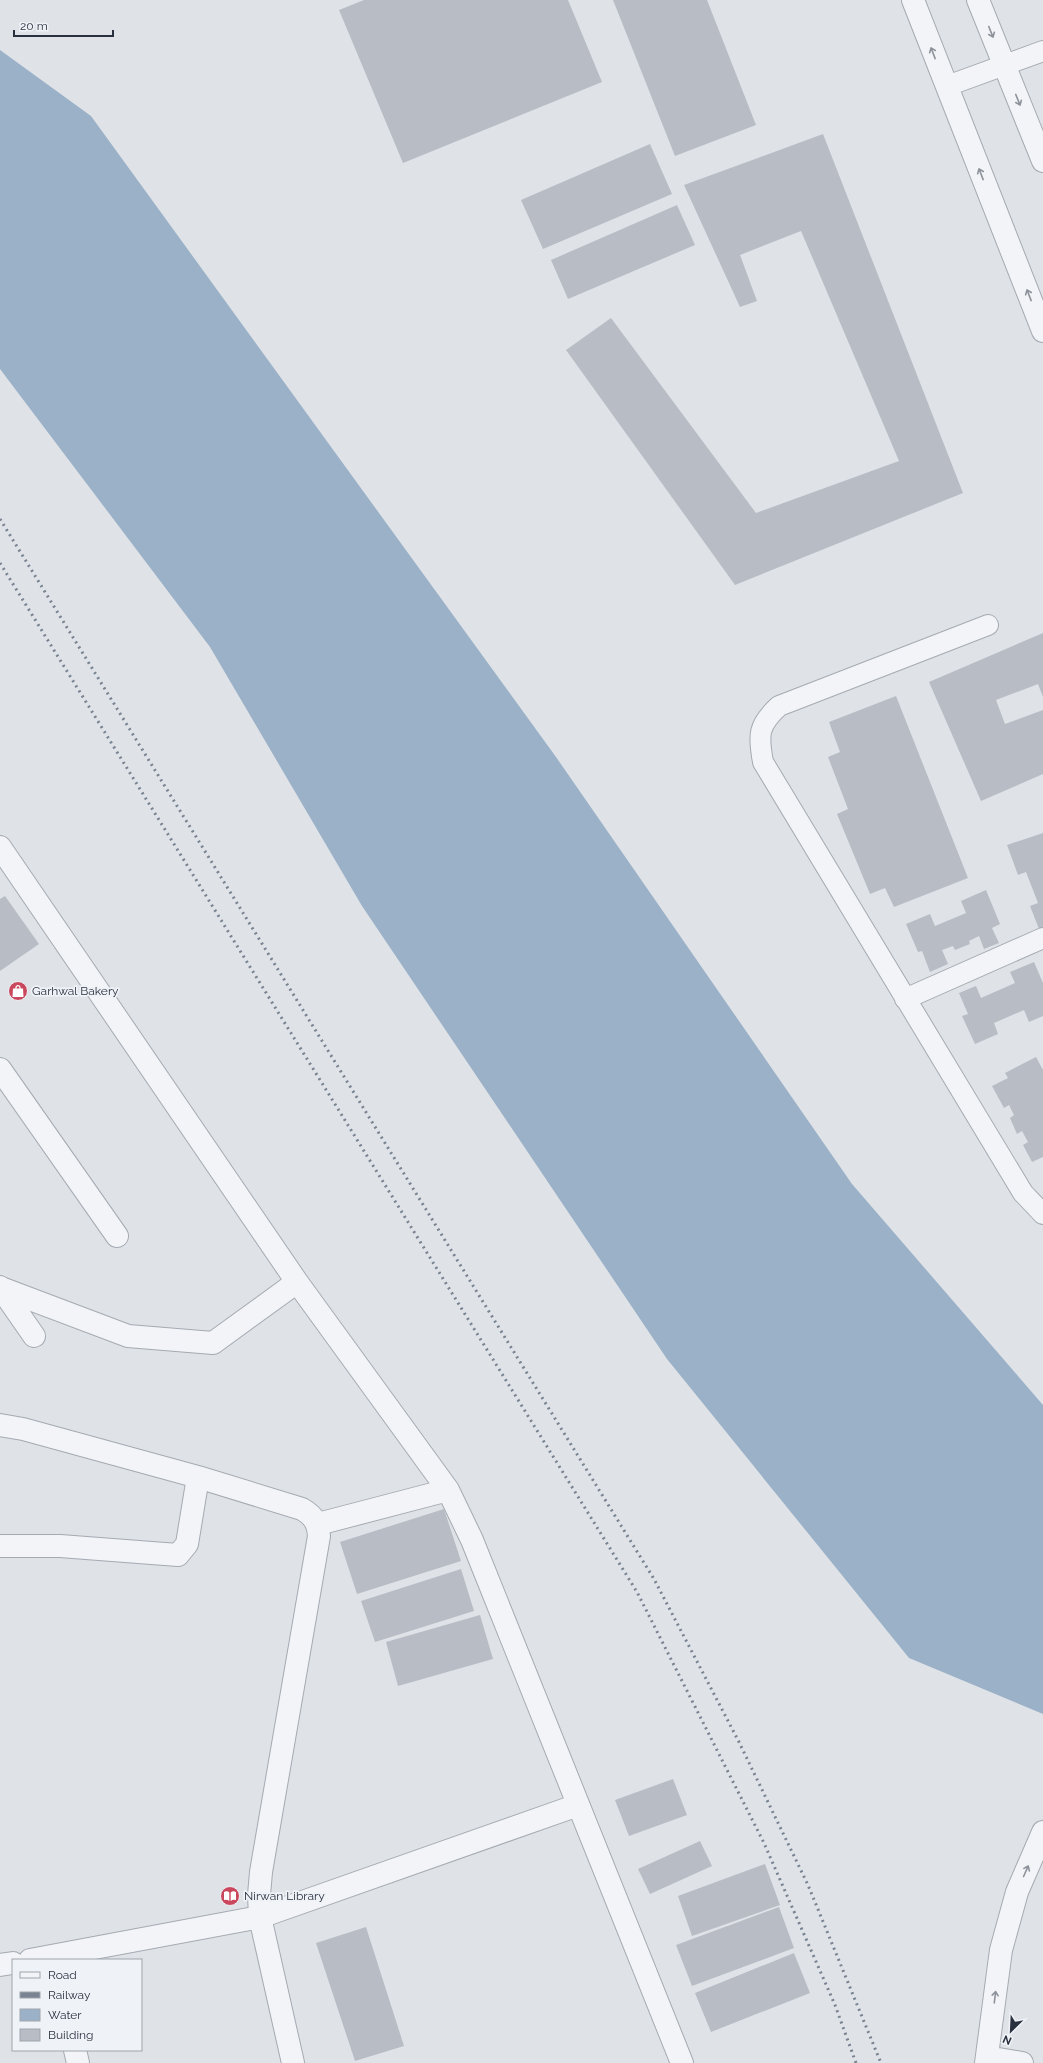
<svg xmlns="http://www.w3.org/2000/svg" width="1043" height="2063" font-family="Raleway,sans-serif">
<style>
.water{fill:#9bb1c7}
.building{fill:#b7bcc5}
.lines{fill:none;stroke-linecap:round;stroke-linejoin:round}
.service-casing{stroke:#a5aab2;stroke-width:22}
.minor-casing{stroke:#a5aab2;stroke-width:24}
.tertiary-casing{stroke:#a5aab2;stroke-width:24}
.service{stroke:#f2f4f7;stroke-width:20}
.minor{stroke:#f2f4f7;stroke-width:22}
.tertiary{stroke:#f2f4f7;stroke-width:22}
.rail{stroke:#798391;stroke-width:3;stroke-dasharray:2 4;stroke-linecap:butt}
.oneway{stroke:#8e929b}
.labels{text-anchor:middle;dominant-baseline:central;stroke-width:3.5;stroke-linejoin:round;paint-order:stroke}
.poi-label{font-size:12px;fill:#29313f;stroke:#eff2f6;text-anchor:start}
</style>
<rect width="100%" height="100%" fill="#dfe3e8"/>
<!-- water -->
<path class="water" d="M0,50l91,66 465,641 296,427 191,221v309l-134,-56 -242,-299 -305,-453 -152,-259 -210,-278z"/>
<!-- building -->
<path class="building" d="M364,0h204l34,82 -199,81 -64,-153z
M613,0h94l49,125 -81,31z
M823,134l140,359 -228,92 -169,-235 45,-32 145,195 143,-52 -98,-230 -61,24 17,46 -17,6 -56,-122z
M650,144l22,50 -129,55 -22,-49z
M677,205l18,40 -127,54 -17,-39z
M1043,633v64l-5,-13 -42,16 9,24 38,-14v64l-62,27 -52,-119z
M896,696l72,182 -74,29 -9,-19 -15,6 -33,-80 11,-5 -20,-52 12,-5 -11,-30z
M1043,833v100l-2,1 -11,-28 8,-3 -12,-31 -8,3 -11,-30z
M986,890l14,34 -8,4 7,15 -15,6 -5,-13 -10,5 1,3 -15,6 -2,-4 -11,4 6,14 -18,8 -8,-21 -4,1 -12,-28 24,-10 5,12 31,-13 -5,-12z
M5,896l34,48 -39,27v-72z
M1034,962l9,21v33l-14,6 -5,-12 -30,13 4,11 -23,10 -13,-28 6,-2 -9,-21 17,-7 5,12 34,-15 -5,-11z
M1036,1057l7,13v87l-11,5 -9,-17 5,-3 -6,-11 -5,3 -7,-16 4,-3 -5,-10 -5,3 -12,-22 16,-8 -3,-5z
M444,1509l17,52 -104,33 -17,-52z
M461,1569l13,42 -99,31 -14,-41z
M480,1615l13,44 -95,27 -12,-44z
M673,1779l14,36 -58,21 -14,-36z
M700,1841l12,25 -62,28 -12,-25z
M765,1864l15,41 -88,31 -14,-40z
M779,1907l15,41 -102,38 -16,-41z
M366,1927l38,119 -49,15 -39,-118z
M794,1953l16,40 -99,39 -16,-39z"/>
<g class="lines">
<defs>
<path id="service" d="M947,86l96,-35
M988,625l-209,81c-21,19 -21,29 -16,56l260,431 20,21
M905,999l138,-61"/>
<path id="minor" d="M0,847l297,435 151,208 24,50 210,523
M0,1069l117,167
M0,1287l34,49
M1,1288l127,48 85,7 84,-61
M0,1425l23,4 175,48 104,32c12,7 16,14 17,27l-58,336 -2,23 1,22 33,146
M318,1524l130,-34
M0,1546h60l118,9 9,-11 11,-67
M30,1960l230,-43 318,-112
M0,1965l13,-2
M75,2050l3,13"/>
<path id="tertiary" d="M913,0l130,331
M978,0l65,161
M987,2057l35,6
M986,2063l15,-113 16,-58 26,-60"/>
</defs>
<!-- service casing -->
<use href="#service" class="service-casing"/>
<!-- minor casing -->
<use href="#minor" class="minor-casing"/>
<!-- tertiary casing -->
<use href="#tertiary" class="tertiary-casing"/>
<!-- service -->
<use href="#service" class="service"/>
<!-- minor -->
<use href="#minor" class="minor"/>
<!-- tertiary -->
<use href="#tertiary" class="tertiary"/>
<!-- rail -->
<path class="rail" d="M0,519l654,1060 85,163 69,143 73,178
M0,563l637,1029 127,251 71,162 21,58"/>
</g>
<!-- one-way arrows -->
<defs><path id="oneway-shaft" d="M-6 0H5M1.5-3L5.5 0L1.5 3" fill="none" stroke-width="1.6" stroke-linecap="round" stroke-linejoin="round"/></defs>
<g class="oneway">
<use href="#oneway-shaft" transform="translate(991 32) rotate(68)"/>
<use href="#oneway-shaft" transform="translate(933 53) rotate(-111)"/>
<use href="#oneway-shaft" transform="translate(1018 100) rotate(68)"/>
<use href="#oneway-shaft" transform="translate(981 174) rotate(-111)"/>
<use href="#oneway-shaft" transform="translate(1029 295) rotate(-111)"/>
<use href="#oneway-shaft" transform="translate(1026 1871) rotate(-66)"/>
<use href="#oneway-shaft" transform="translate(995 1997) rotate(-83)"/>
</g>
<!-- icons -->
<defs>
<symbol id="shop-disc" viewBox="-11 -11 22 22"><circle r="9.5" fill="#ca485d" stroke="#eff2f6"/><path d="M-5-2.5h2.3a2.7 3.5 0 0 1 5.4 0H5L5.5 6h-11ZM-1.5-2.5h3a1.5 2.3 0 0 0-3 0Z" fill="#fff"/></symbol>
<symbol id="library-disc" viewBox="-11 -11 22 22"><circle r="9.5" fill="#ca485d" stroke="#eff2f6"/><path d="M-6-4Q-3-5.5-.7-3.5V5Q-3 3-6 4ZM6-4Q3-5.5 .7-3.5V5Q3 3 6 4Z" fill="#fff"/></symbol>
</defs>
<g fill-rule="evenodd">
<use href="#shop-disc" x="7" y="980" width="22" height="22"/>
<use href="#library-disc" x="219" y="1885" width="22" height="22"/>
</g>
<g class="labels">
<!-- poi labels -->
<g class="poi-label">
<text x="32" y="991">Garhwal Bakery</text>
<text x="244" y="1896">Nirwan Library</text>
</g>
</g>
<!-- legend -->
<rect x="12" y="1959" width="130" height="92" fill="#eff2f6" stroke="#a0a5ad"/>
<rect x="20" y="1972" width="20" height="6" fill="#f2f4f7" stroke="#a0a5ad"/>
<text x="48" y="1979" font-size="12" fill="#29313f">Road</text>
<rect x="20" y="1992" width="20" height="6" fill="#798391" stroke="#a0a5ad"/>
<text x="48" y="1999" font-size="12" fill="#29313f">Railway</text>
<rect x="20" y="2009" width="20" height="12" fill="#9bb1c7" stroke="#a0a5ad"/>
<text x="48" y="2019" font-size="12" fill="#29313f">Water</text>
<rect x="20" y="2029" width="20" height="12" fill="#b7bcc5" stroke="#a0a5ad"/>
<text x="48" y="2039" font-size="12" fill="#29313f">Building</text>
<!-- north arrow -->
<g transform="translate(1011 2031) rotate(204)" stroke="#eff2f6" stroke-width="3" paint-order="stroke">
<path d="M0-3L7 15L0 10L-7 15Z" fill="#29313f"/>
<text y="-6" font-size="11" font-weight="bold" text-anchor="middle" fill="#29313f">N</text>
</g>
<!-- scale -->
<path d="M14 30v6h99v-6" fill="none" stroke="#29313f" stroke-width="2"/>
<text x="20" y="30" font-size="12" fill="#29313f" stroke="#eff2f6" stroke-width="3" paint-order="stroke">20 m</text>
</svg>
